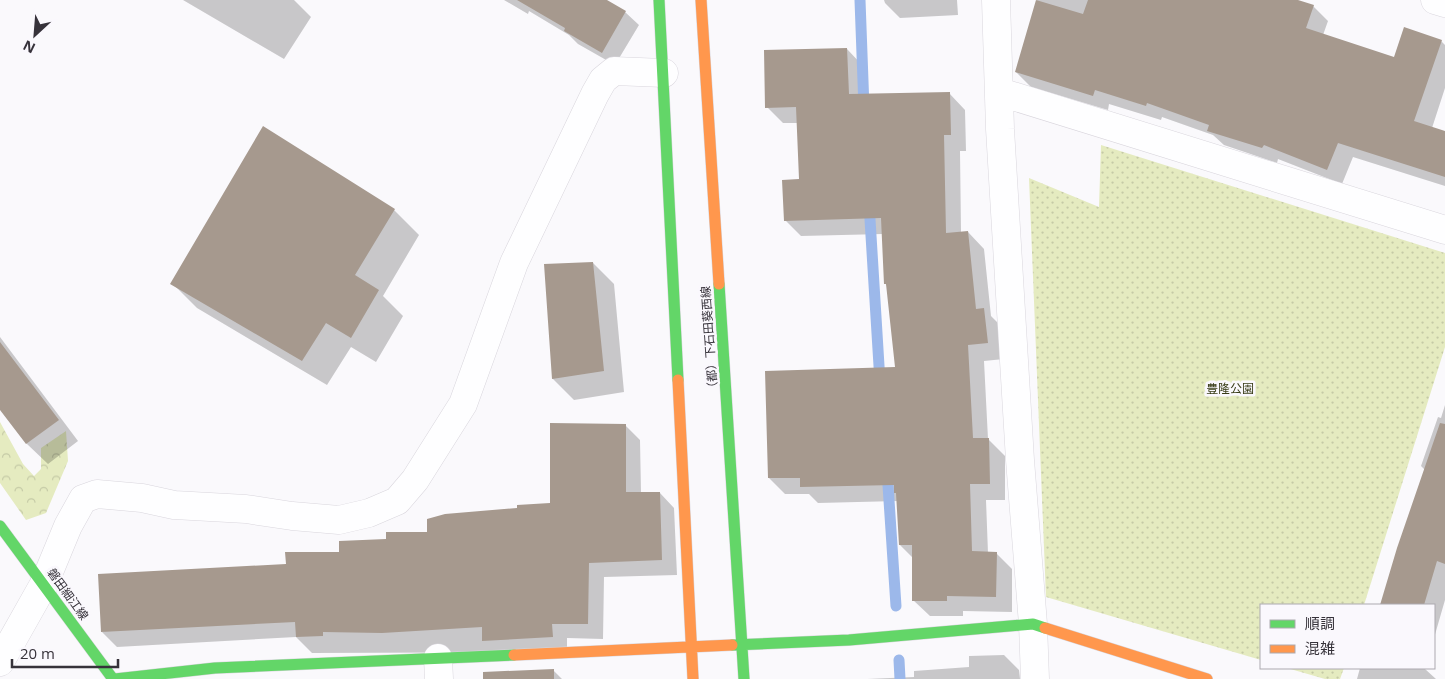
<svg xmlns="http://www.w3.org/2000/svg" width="1445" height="679" font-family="'Open Sans','Noto Sans JP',sans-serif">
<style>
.forest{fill:url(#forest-crowns)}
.park{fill:url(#park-dots)}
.shadow{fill:#0003}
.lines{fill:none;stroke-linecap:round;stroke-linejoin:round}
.stream{stroke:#9cb8ea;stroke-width:11}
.building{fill:#a6998e}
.street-casing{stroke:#d9d6dd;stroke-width:29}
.fast-casing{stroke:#d9d6dd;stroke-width:12}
.slow-casing{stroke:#d9d6dd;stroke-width:12}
.street{stroke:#fefeff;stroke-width:28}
.fast{stroke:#63d668;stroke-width:11}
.slow{stroke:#ff974d;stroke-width:11}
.labels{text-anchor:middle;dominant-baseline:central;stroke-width:5;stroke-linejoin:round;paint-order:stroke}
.street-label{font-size:12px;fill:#36323a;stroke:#faf8fd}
.park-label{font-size:12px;fill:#383c17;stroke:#faf8fd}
</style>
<defs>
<pattern id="forest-crowns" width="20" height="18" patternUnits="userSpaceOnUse" patternTransform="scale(1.25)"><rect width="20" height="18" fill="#e5ebc0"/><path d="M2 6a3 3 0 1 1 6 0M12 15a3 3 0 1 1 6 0" fill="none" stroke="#c5caa6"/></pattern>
<pattern id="park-dots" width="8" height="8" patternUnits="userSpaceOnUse" patternTransform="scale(1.25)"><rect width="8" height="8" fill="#e5ebc0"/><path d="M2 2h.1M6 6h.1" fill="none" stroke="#c5caa6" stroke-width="1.8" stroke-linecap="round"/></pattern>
</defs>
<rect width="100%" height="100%" fill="#faf9fc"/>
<!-- forest -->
<path class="forest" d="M0,422l23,42 11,12 7,-7v-21l25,-17 2,30 -22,52 -20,7 -26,-37z"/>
<!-- park -->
<path class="park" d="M1101,145l344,108v94l-81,258h-103v55l-215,-63 -17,-419 70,29z
M1287,668h57l-4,11h-15z"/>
<!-- shadow -->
<path class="shadow" d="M183,0h111l17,17 -27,42z
M504,0h101l20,12 14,13 -24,40 -37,-21 -9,-9 -40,-24 -1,3z
M884,0h73l1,15 -58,3 -15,-15z
M1037,0h257l19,6 15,15 -5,14 71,24 47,-18 4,4v43l-13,40 13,4v54l-92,-29 -11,27 -64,-25 -1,4 -53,-18 -11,-10 -51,-18 -1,3 -52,-16 -1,6 -77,-23 -15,-15z
M847,49l16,17 1,29 85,-2 16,17 1,41h-6l1,82 7,-1 16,17 7,67 9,9 4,34 -20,2 4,78 17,17v44h-19l2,53h8l16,16v43l-49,-1v5h-33l-17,-16v-42l-13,-13 -2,-44 -80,2 -9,-9h-24l-16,-16 127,-109 -9,-83 -2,-3 -2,-49 -82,2 -16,-16 16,-39 -3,-58h-15l-16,-16z
M394,210l25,25 -36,61 20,20 -27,46 -25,-15 -24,38 -130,-77 -25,-25z
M593,263l21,21 10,108 -50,8 -21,-21 -8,-114z
M0,337l78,104 -30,23 -21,-20 -27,-36z
M1445,405v195l-11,38v-33h-53l18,-59 26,-76 -4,-4 17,-49 3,1z
M625,425l15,15 1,53h19l14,15 3,67 -73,2 -1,62 -36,-1v14l-255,1 -16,-16 -179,10 -15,-15 185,-67 54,-12 46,-13 41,-7 91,-24 32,-5z
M1004,655l15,15 1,9h-153l47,-2v-6l55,-4v-11z
M1360,668h65v1l11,10h-79z
M553,670l9,9h-78z"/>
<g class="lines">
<!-- stream -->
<path class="stream" d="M860,0l4,108
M869,203l11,179
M887,470l9,136
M899,660l1,19"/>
</g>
<!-- building -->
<path class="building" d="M517,0h90l19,11 -24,42 -38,-22 1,-3z
M1036,0l47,14 5,-14h210l16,5 -8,23 88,29 10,-30 38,13 -28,81 31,10v46l-107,-34 -11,27 -63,-25 -2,3 -55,-17 2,-6 -62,-22 -1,3 -51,-16 -2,6 -78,-24z
M847,48l2,46 101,-2 1,43h-7l2,98 22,-2 8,78 8,-1 4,35 -20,2 5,93h16l1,46h-20l2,67 25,1 -1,45 -49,-1v5h-35v-56h-13l-3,-52h-2v-8l-94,2v-9h-32l-3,-107 130,-4 -9,-83h-2l-3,-66 -97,3 -2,-41 17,-1 -3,-72 -31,1 -1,-58z
M263,126l132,83 -40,66 24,15 -28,48 -25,-15 -24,38 -132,-77z
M593,262l11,109 -52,8 -8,-115z
M0,342l59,78 -33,24 -26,-34z
M550,423l76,1v68h34l2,68 -73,3 -1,61h-36l1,13 -71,4v-14l-100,6 -59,-1v4l-27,1 -1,-15 -194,10 -3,-58 188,-10 -1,-12h54v-11l47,-2v-7h41v-13l18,-5 72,-6v-3l33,-2z
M1440,423l5,1v140l-8,-3 -13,44h-44l17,-57z
M554,669v10h-71v-7z"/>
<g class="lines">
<defs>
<path id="street" d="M996,0l4,129 20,331 13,164 2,55
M1435,0l10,3
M1000,92l445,138
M438,658l1,21
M0,662l44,-78 24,-58 15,-27 14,-5 45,4 32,7 72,4 46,7 47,4 30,-7 28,-12 18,-21 48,-76 51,-141 81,-169 8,-14 11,-9 50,2"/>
<path id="fast" d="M659,0l19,380
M719,284l25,395
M0,526l113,153
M732,645l117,-5 184,-16 12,4
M115,679l100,-11 299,-13"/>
<path id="slow" d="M701,0l18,284
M678,380l15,299
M1045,628l162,51
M514,655l218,-10"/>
</defs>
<!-- street casing -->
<use href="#street" class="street-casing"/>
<!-- fast casing -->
<use href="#fast" class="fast-casing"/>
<!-- slow casing -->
<use href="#slow" class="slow-casing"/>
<!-- street -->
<use href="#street" class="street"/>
<!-- fast -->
<use href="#fast" class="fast"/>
<!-- slow -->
<use href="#slow" class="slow"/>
</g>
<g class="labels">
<!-- street labels -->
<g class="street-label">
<text transform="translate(709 340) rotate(-94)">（都）下石田葵西線</text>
<text transform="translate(68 594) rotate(54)">磐田細江線</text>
</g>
<!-- park labels -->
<g class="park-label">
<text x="1230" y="388">豊隆公園</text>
</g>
</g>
<!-- legend -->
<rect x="1260" y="604" width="175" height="65" fill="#faf8fd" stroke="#aca9af"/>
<rect x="1270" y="620" width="25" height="8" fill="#63d668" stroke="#aca9af"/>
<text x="1305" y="629" font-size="15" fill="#36323a">順調</text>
<rect x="1270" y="645" width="25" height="8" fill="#ff974d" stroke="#aca9af"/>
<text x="1305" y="654" font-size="15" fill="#36323a">混雑</text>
<!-- north arrow -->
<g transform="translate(35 35) rotate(206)" stroke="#faf8fd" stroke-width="4" paint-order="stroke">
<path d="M0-4L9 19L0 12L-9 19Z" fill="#36323a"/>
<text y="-8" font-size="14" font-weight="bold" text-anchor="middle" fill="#36323a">N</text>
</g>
<!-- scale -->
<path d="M12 659v8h106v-8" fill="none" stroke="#36323a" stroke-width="2.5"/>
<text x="20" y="659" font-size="15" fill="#36323a" stroke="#faf8fd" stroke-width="4" paint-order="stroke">20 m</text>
</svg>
